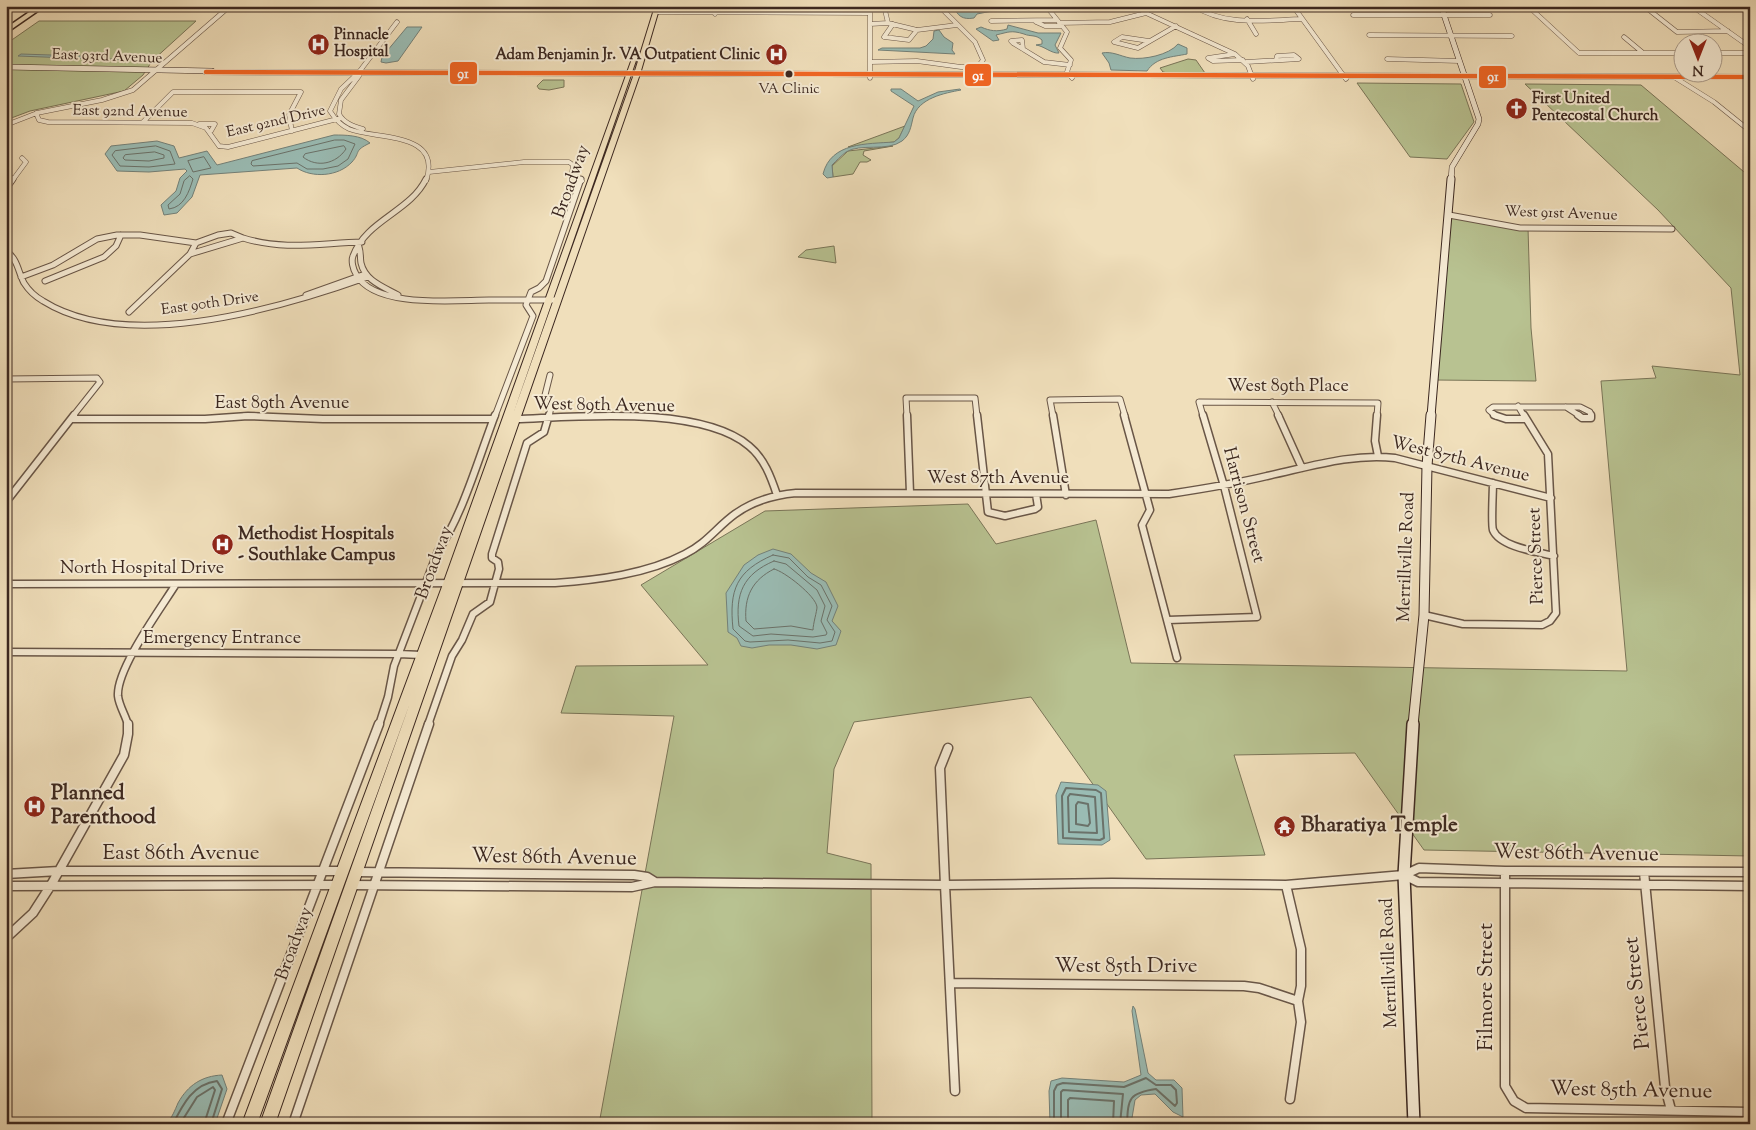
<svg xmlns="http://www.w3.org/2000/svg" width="1756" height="1130" font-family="'Sorts Mill Goudy',serif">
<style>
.green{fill:#b8c291;stroke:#7a7558}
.water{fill:#9abcb4;stroke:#748179}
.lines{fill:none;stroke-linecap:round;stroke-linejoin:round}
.shore-far1{stroke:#6b726a;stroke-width:1}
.shore{stroke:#6b726a;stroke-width:2}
.street-far3-casing{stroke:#695647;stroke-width:5}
.street-far2-casing{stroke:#695647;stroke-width:7}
.street-far1-casing{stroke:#695647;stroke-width:9}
.street-casing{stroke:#695647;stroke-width:11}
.secondary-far3-casing{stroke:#3c2820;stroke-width:6}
.secondary-far2-casing{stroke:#3c2820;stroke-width:9}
.secondary-far1-casing{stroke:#3c2820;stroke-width:11}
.secondary-casing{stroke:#3c2820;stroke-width:14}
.primary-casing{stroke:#3c2820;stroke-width:2}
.highway-casing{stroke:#3c2820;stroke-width:3}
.street-far3{stroke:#f5ead3;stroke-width:4}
.street-far2{stroke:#f5ead3;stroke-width:5}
.street-far1{stroke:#f5ead3;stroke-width:6}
.street{stroke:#f5ead3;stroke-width:8}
.secondary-far3{stroke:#f5ead3;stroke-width:5}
.secondary-far2{stroke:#f5ead3;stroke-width:7}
.secondary-far1{stroke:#f5ead3;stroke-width:9}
.secondary{stroke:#f5ead3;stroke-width:11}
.primary{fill:#f0dfbb;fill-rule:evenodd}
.highway{fill:#f0dfbb;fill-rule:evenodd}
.bus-1-casing{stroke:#f5ead3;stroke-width:6}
.bus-1{stroke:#f26522;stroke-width:4.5}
.bus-dot{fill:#3c2820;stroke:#f5ead3;stroke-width:2}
.labels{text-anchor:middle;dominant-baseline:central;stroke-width:4;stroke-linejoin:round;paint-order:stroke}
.far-bus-label{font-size:14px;fill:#3c2820;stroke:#f5ead3}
.far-poi-label{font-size:15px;font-weight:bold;fill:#3c2820;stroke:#f5ead3;text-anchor:start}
.far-street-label{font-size:15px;fill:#3c2820;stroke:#f5ead3}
.street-label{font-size:18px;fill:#3c2820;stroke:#f5ead3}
.poi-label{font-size:18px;font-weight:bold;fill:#3c2820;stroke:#f5ead3;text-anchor:start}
.near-poi-label{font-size:21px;font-weight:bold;fill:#3c2820;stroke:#f5ead3;text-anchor:start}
.near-street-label{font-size:21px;fill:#3c2820;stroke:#f5ead3}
.line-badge{stroke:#f5ead3;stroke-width:2}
.badge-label{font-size:14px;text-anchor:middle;font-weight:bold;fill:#fff}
</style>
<rect width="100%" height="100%" fill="#f0dfbb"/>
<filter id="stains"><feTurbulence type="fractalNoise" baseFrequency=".004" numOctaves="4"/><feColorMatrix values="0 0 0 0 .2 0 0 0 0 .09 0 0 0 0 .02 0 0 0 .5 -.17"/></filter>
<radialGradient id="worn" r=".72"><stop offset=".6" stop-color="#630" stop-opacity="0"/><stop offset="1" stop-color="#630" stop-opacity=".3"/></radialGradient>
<!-- green -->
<path class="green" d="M39,21h157l-44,40 -9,14 -19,16 -94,20 -24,9v-76z
M1188,59l8,1 9,13h-37l-5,-1 -3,-4z
M543,80h21v7l-15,3 -10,-1 -2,-3z
M1357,83l104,1 13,38 -27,37 -37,-2z
M1525,84l116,1 109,92v679l-326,-6 -69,-97 -121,2 31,100 -119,4 -115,-162 -177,25 -20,47 -7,84 44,11 1,260h-273l75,-408 -113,-3 15,-47 132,-1 -67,-80 124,-74 203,-7 28,40 100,-24 35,143 496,8 -26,-290 55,-3 -4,-12 88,9 -9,-87 -73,-78z
M905,126l-6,12 -5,4 -46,5z
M893,146l-29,5 -1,4 8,5 -4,2h-7l-7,12 -20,3 -1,-11 16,-15z
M1449,215l79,13 3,100 5,53 -102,-1z
M834,246l2,17 -38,-6 8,-7z"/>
<!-- water -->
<path class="water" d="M953,6l17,1 8,5 14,-1 -15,3 -3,4c-12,2 -16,-2 -21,-12z
M1008,25l30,8h23l-6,12 4,8c-7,1 -15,-7 -23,-8l6,-1v-4c-7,-6 -11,-3 -18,-6 -13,-4 -15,-2 -28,1l3,5 -6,1 -17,-12 5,-2c9,4 16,5 26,2z
M407,27h15l-24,34 -12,2 -5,-1 1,-5z
M939,30l5,7 9,6 -1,7 3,4 -77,-4 4,-2h38l6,-2 7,-7 1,-8z
M1178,44l9,4v6c-14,3 -31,3 -40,17l-36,-1 -2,-7 -7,-10c10,-2 18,3 28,5 14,2 39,-3 48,-14z
M21,54l88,3 -2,1 2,1 39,1 -1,1 -129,-5z
M891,89h10l17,12 20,-9 22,-3 1,1c-16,3 -43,8 -48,28 -2,8 -3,17 -11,23 -15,11 -42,2 -56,11 -5,4 -10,9 -14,13l1,12 -6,1 -4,-4c8,-32 44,-30 71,-32l5,-4 15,-32 -23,-15z
M334,135c11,0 27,0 36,8 -17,8 -9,9 -18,19 -14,15 -40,16 -55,6l-97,7 -8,22 -15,16 -13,2 -3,-10 15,-14 4,-13 7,-7 -2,-2 -36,3 -32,-1 -12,-17 6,-8 46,-5 17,5 5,12 28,-7 10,14z
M773,549l18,5 20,19 15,9 12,24 -6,15 9,10 -5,14 -19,4 -26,-4h-22l-17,3 -11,-2 -4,-8 -9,-6 -2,-39 18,-28 14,-10z
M1061,782l37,3 8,6 4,49 -8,5 -44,-1 -2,-49z
M1133,1006l2,3 13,64 8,7h18l8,8 1,29 -10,-5 -18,-18 -14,1 -6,5 -4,24h-81l-1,-33 2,-10 11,-3 62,4 17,-7 -9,-64z
M222,1075l5,14 -12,35h-49c6,-6 9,-14 12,-21 10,-18 24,-27 44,-28z"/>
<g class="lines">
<!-- shore-far1 -->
<path class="shore-far1" d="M335,140h9l11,4 -7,15 -10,7 -15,3h-16l-10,-6 -44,3 -2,-2 1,-3z
M156,146l14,5 5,13 -26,3 -29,-1 -8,-11 3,-4z
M344,146l2,3c-10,15 -29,19 -43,8l2,-3z
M155,152l9,3v3l-15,3 -24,-1 -2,-2 2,-3z
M204,157l7,11 -18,4 -5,-11z
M190,176l3,3c-4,13 -9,28 -24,30l-1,-4 12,-11 4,-13z
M773,555l16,3 19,19 13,8 11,21 -5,14 8,12 -3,9 -12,2 -32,-3 -38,2 -5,-1 -12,-12c-4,-39 3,-58 40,-74z
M774,561l12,3 31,26 8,16 -4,15 6,12 -1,2 -13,2 -42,-3 -18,2 -14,-10c-4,-32 4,-52 35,-65z
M774,569c10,2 42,27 43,38 0,4 -4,17 -4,23l-22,-4 -37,3 -8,-8c-2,-24 6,-41 28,-52z"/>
<!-- shore -->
<path class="shore" d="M1066,788l30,2 5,3 3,45 -4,2 -37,-2 -1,-42z
M1070,794l25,3 2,36 -28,-1 -1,-35z
M1078,802l10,2 2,19 -2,3 -12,-2v-19z
M173,1124c10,-20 20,-40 44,-43l5,8 -11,35
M180,1124l17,-27 16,-10 2,3 -11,34
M1054,1124v-33l3,-6 6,-2 61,4 22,-9 10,7h15l5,5 1,13 -2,3 -19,-17c-27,4 -28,9 -29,35
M1061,1124v-32l2,-2 60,4 -3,30
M1068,1124v-24l2,-2 44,3 -1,23"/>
<defs>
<path id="street-far3" d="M870,6v72
M884,6l4,17
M939,6l36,36 8,18 -7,9 4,9
M1046,6l21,26 -7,16 11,12 -4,12 5,6
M1135,6l11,7 89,41 13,12 5,13
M1194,6c32,21 72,14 108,13
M1293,6l53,73
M1528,6l51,47h105
M1586,6l2,2
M1644,6l33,26 51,-1
M1692,6l58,41
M1742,6l8,5
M655,12l215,1
M715,14l2,-8
M1353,15h137
M1247,19l9,15
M991,21l66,-1
M397,22l-38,50 -18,17 -11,22c5,8 10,14 19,18 27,11 94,2 77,52
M1036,22l9,4h17
M1059,23l51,-1 36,-9
M870,24l18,-1 29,7 40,-5
M893,24l-9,13 25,3 8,-10
M1369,35l143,1
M1624,37l18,15
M1149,41l-27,-4 -8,5 24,6 38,-22
M1023,49l-1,-9 -11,1 2,2 31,19 26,3
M1714,53h36
M1235,54l-27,4 5,3 30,-1
M1387,59l72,2
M870,62l47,-1 44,6h18
M1246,62l53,-3 -5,-4 -17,1 -1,4
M359,72v4l-18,24 -2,14c5,9 14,12 24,15
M1674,77l40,25 36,29
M36,113l3,7 9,2 144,1 14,5 13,18
M143,122l30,-30h128
M199,124h16l-4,7
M6,125l31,-12 65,-13 31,-10 97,-84
M292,131l-3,-16 12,-23
M219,146l9,1 113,-29
M429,172l95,-10h45l4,3 -1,7 10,9
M12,181l14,-19 -4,-4"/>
<path id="street-far2" d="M426,179c-16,33 -60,41 -73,77 -2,5 0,13 3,18 18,35 100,26 133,26 23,0 46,0 69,0
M6,189l7,-10
M1449,215l71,13 152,1
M231,233l12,5 -53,16 6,-11 22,-8z
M243,238c42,13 77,5 119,4
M359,247c2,6 1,11 2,16 4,18 23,24 37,32
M6,251c12,8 12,21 18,32 5,8 12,14 19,18 85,53 238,7 325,-24
M21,277l32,-12 44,-26 20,-4h23l56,8
M45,281l59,-24 12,-11 5,-11
M306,295l59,-21
M129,312l61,-58
M6,379l91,-1 3,4 -27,34
M1272,402l7,14
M1518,406l6,10
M1566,407h14l10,5 1,4
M1566,407l14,9
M244,416h12
M495,416l38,-100 -7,-11 5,-13 8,-4 7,-7 35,-102
M549,416l2,-8 -7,-9 6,-24
M907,416l-1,-18h69l2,18
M1053,416l-3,-16 70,-1 5,17
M1203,416l-4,-14 179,1 -1,13
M1496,416l-7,-6 4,-3h73"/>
<path id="street-far1" d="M907,415l3,78
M977,415l11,97 17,4 30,-7 3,-2 -2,-13
M1053,415l13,80
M1124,415l26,95 -8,15 35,133
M1278,415l24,53
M1377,415l-2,26 3,15
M1494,415l12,4h20
M1578,415l4,3h9v-3
M72,419h133l43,-3 75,3h170
M516,419c61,-2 184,-14 233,27 15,12 22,31 28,49
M1493,483c0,9 -2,41 0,47 7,17 45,22 61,26
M6,502l68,-87
M6,584l549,-1c43,-3 92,-9 130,-29 22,-11 32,-27 50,-40 18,-13 39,-19 61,-21l373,1c33,-5 65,-10 98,-18 42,-9 85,-23 128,-18l156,40
M1424,615l39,9 79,1 8,-4 6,-8 -8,-159 -24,-39
M1168,620l89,-3 -33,-131 -21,-71
M6,652l393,2 22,1 3,3
M128,725c-2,-9 -9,-19 -10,-29 -2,-27 43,-88 58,-112
M379,725l9,-28 6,-31 44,-115c25,-37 41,-94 57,-136
M428,725l24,-69 10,-16 11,-26 17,-12 9,-33 -1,-7 -6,-4v-4l35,-111 17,-11 5,-17"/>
<path id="street" d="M1505,871v215l9,15 12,7 224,4
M1644,872l21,215 6,23
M6,874l53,-3h283
M1404,875l14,7 332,4
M655,882l290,3 -5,-117 8,-20
M350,885l282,2 23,-5 -8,-5 -13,-2 -279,-3
M1286,885l15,64v37l-3,15 3,21 -11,77
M6,886l331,-1
M6,938l27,-25 18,-28 73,-130 4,-21v-10
M951,983l293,3 15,2 39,13
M955,1091l-10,-206 167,-2 174,2 118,-10 15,-7 86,3 245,1
M226,1124l153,-400
M293,1124l136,-400"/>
<path id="secondary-far3" d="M1441,6l38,113 -1,5 -26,43 -1,14
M6,67l206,4
M206,72l1544,5"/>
<path id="secondary-far2" d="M1431,416l20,-237"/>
<path id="secondary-far1" d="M1413,725l11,-110 3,-149 4,-51"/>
<path id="secondary" d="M1413,724l-9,151 10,249"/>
<path id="primary" d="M655,6h5l-20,68 -365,1050h-15l150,-421 -153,421h-15l201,-540 191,-531 5,-1 -126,362 121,-340z"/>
<path id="highway" d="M38,6h7l-39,27v-5z"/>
</defs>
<!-- street-far3 casing -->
<use href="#street-far3" class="street-far3-casing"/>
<!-- street-far2 casing -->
<use href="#street-far2" class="street-far2-casing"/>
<!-- street-far1 casing -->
<use href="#street-far1" class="street-far1-casing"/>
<!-- street casing -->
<use href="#street" class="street-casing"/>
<!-- secondary-far3 casing -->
<use href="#secondary-far3" class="secondary-far3-casing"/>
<!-- secondary-far2 casing -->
<use href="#secondary-far2" class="secondary-far2-casing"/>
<!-- secondary-far1 casing -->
<use href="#secondary-far1" class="secondary-far1-casing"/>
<!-- secondary casing -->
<use href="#secondary" class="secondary-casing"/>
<!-- primary casing -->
<use href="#primary" class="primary-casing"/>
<!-- highway casing -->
<use href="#highway" class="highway-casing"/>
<!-- street-far3 -->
<use href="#street-far3" class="street-far3"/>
<!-- street-far2 -->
<use href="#street-far2" class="street-far2"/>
<!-- street-far1 -->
<use href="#street-far1" class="street-far1"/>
<!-- street -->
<use href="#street" class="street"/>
<!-- secondary-far3 -->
<use href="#secondary-far3" class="secondary-far3"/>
<!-- secondary-far2 -->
<use href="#secondary-far2" class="secondary-far2"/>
<!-- secondary-far1 -->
<use href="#secondary-far1" class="secondary-far1"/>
<!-- secondary -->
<use href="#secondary" class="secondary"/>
<!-- primary -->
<use href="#primary" class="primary"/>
<!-- highway -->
<use href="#highway" class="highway"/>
<defs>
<path id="bus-1" d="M206,72l1544,5"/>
</defs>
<!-- bus-1 casing -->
<use href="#bus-1" class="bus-1-casing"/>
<!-- bus-1 -->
<use href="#bus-1" class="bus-1"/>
</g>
<!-- icons -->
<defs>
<symbol id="hospital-disc" viewBox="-11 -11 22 22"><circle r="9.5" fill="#8f2418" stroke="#f5ead3"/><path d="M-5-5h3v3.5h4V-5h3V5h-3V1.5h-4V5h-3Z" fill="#fff"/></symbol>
<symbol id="church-disc" viewBox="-11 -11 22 22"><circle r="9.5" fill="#8f2418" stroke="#f5ead3"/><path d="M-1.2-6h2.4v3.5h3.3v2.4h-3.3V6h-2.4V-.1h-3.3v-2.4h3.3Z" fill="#fff"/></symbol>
<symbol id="temple-disc" viewBox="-11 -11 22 22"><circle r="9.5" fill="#8f2418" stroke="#f5ead3"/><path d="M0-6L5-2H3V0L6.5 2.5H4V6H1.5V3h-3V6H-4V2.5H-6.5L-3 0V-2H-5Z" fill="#fff"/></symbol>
</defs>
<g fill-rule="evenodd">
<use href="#hospital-disc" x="306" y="32" width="25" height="25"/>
<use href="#hospital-disc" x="764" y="42" width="25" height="25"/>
<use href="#church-disc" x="1504" y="96" width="25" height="25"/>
<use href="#hospital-disc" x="210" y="532" width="25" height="25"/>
<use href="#hospital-disc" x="22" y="794" width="25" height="25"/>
<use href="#temple-disc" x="1272" y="814" width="25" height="25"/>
</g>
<!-- markers -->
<circle class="bus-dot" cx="789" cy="74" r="4.5"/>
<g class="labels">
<!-- far-bus labels -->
<g class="far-bus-label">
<text x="789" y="90">VA Clinic</text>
</g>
<!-- far-poi labels -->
<g class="far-poi-label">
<text x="334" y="35">Pinnacle<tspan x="334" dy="17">Hospital</tspan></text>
<text x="760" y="55" text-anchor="end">Adam Benjamin Jr. VA Outpatient Clinic</text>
<text x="1532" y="99">First United<tspan x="1532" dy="17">Pentecostal Church</tspan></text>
</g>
<!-- far-street labels -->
<g class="far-street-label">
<text transform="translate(107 57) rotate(2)">East 93rd Avenue</text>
<text transform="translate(130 112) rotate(1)">East 92nd Avenue</text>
<text transform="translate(276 122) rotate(-13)">East 92nd Drive</text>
<text transform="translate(1561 214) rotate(2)">West 91st Avenue</text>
<text transform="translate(210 304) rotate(-8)">East 90th Drive</text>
</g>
<!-- street labels -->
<g class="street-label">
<text transform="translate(572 182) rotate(-70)">Broadway</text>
<text x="1288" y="387">West 89th Place</text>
<text x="282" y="404">East 89th Avenue</text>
<text transform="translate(604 406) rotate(1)">West 89th Avenue</text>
<text transform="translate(1460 460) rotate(14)">West 87th Avenue</text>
<text x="998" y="479">West 87th Avenue</text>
<text transform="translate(1243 505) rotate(75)">Harrison Street</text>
<text transform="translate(1537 556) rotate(-92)">Pierce Street</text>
<text transform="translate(1407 557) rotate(-88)">Merrillville Road</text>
<text transform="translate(435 563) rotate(-70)">Broadway</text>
<text x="142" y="569">North Hospital Drive</text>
<text x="222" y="639">Emergency Entrance</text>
<text transform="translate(295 944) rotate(-70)">Broadway</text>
<text transform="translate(1390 963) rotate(-92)">Merrillville Road</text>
</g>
<!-- poi labels -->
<g class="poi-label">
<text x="238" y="535">Methodist Hospitals<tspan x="238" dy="21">- Southlake Campus</tspan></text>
</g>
<!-- near-poi labels -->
<g class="near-poi-label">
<text x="51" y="794">Planned<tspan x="51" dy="24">Parenthood</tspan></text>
<text x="1301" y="826">Bharatiya Temple</text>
</g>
<!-- near-street labels -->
<g class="near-street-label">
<text x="181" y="854">East 86th Avenue</text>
<text transform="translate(1576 854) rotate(1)">West 86th Avenue</text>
<text transform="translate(554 858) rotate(1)">West 86th Avenue</text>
<text x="1126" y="967">West 85th Drive</text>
<text transform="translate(1487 987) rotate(-90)">Filmore Street</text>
<text transform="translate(1638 993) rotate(-96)">Pierce Street</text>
<text transform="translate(1631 1091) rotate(1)">West 85th Avenue</text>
</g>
</g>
<g class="line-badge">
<rect x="449" y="61" width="29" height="24" rx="5" fill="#f26522"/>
<rect x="964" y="63" width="28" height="24" rx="5" fill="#f26522"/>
<rect x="1478" y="65" width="29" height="24" rx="5" fill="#f26522"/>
</g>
<g class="badge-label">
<text x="463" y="78">91</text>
<text x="978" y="80">91</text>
<text x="1493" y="81">91</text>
</g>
<!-- margin -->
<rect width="1756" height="1130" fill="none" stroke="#f0dfbb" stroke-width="25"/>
<rect x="8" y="8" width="1741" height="1115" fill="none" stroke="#3c2820" stroke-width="2.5"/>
<rect x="12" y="12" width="1731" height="1105" fill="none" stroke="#3c2820"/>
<!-- north arrow -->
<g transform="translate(1698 58) rotate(180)"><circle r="24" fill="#f5ead3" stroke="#ab9c8b"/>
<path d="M0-4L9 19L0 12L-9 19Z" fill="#8f2418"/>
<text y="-8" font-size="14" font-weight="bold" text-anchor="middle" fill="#3c2820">N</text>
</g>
<rect width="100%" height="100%" filter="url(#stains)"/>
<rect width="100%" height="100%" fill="url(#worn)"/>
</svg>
